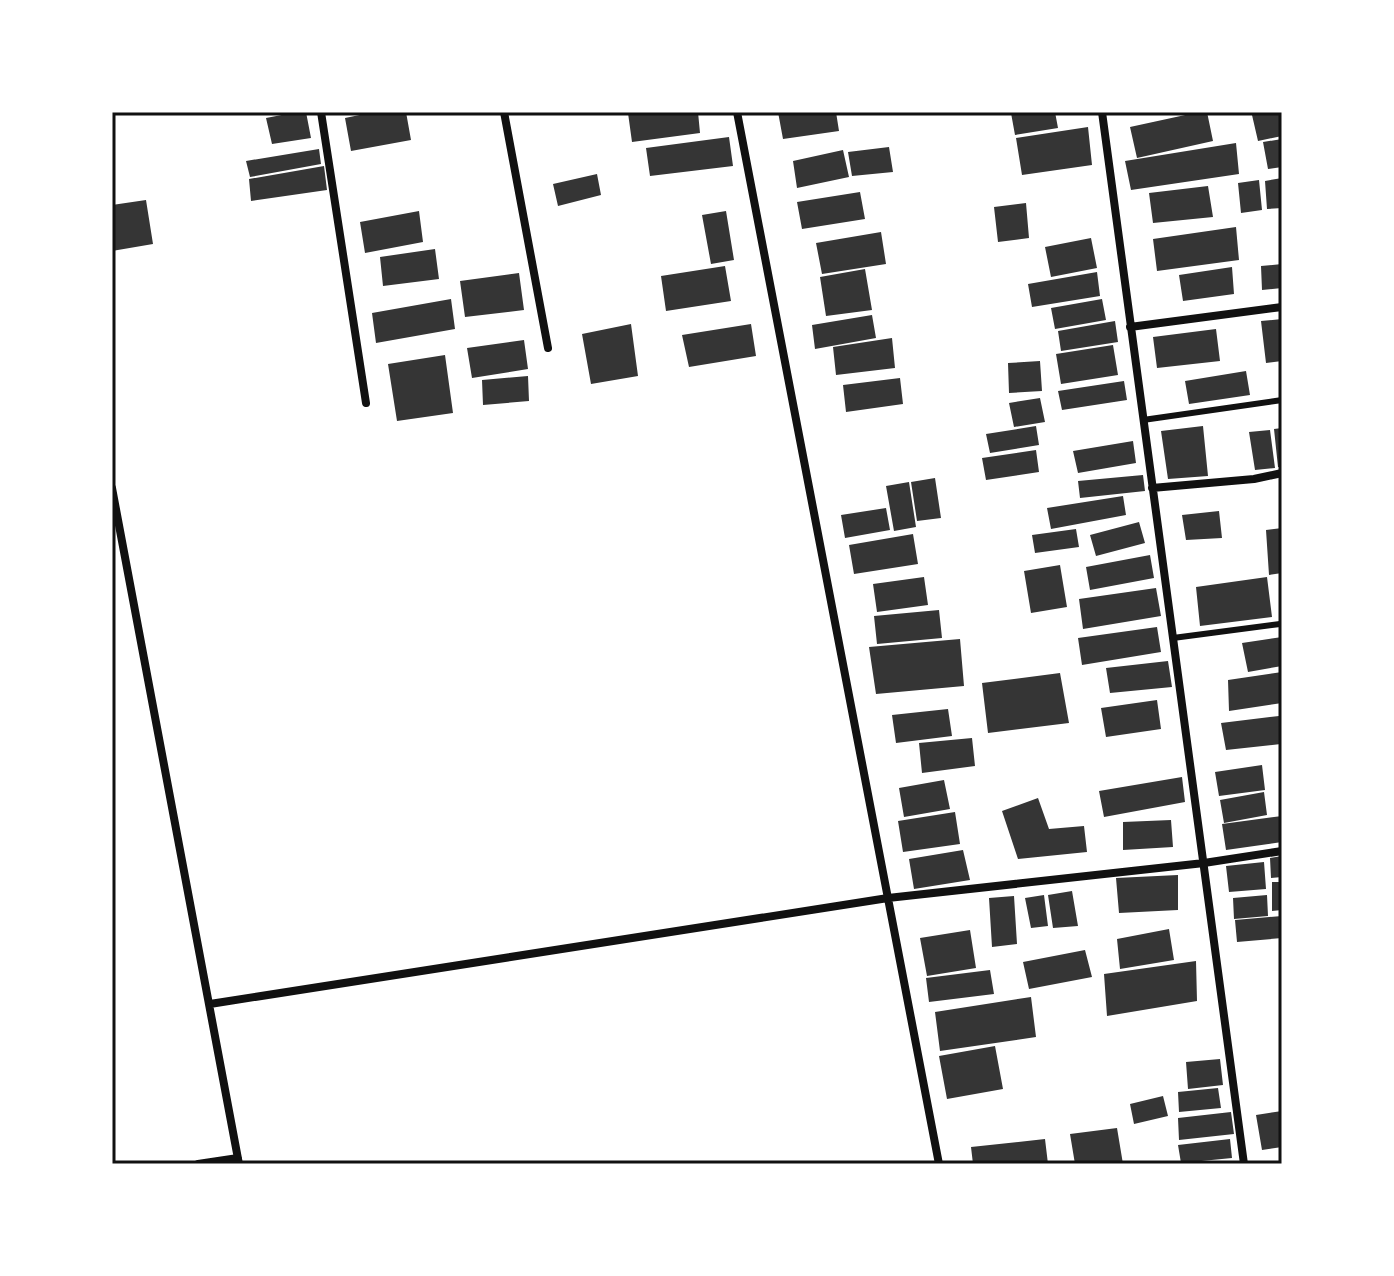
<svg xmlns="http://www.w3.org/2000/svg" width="1394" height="1276" font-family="'IBM Plex Sans',sans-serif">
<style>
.building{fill:#353535}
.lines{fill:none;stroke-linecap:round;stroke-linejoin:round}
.service{stroke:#111;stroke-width:6}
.minor{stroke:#111;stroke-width:8}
.neatline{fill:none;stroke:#111;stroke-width:3}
</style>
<rect width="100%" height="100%" fill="#fff"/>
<!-- building -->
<path class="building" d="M297,112h9l5,26 -39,6 -6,-26z
M374,112h32l5,28 -60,11 -6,-33z
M640,112h58l2,21 -68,9 -4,-29z
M778,112h58l3,19 -56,8z
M1055,112l3,16 -43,7 -4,-22z
M1199,112h8l6,29 -76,17 -7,-31z
M1267,112h15v24l-24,5 -6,-26z
M1088,127l4,38 -70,10 -6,-37z
M729,137l4,29 -83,10 -4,-28z
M1282,139v28l-14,2 -5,-27z
M1236,143l3,31 -108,16 -6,-29z
M889,147l4,25 -41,4 -4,-24z
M319,149l2,15 -71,13 -4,-16z
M843,150l6,27 -52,11 -4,-27z
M324,166l3,24 -76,11 -2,-22z
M597,174l4,21 -43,11 -5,-22z
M1282,178v30l-15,1 -2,-28z
M1259,180l3,30 -21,3 -3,-30z
M1208,186l5,31 -60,6 -4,-30z
M860,192l5,27 -63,10 -5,-27z
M146,200l7,44 -41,7v-46z
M1026,203l3,35 -31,4 -4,-35z
M419,211l4,31 -58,11 -5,-31z
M726,211l8,49 -23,4 -9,-49z
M1236,227l3,33 -82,11 -4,-32z
M881,232l5,32 -64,10 -6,-31z
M1091,238l6,30 -46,9 -6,-30z
M435,249l4,30 -56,7 -3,-29z
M1282,264v24l-20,2 -1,-24z
M725,266l6,35 -65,10 -5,-35z
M1232,267l2,27 -51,7 -4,-26z
M865,269l7,41 -46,6 -6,-39z
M1097,272l3,24 -68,11 -4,-23z
M519,273l5,37 -59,7 -5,-36z
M451,299l4,30 -79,14 -4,-30z
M1102,299l4,21 -51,9 -4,-21z
M872,315l4,23 -61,11 -3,-24z
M1282,319v42l-16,2 -5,-42z
M1115,321l3,21 -57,9 -3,-20z
M631,324l7,52 -47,8 -9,-50z
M751,324l5,32 -67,11 -7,-32z
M1216,329l4,32 -63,7 -4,-31z
M892,338l3,30 -59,7 -3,-28z
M524,340l4,29 -56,9 -5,-30z
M1113,345l5,30 -57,9 -5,-30z
M445,355l8,58 -56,8 -9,-57z
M1040,361l2,30 -33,2 -1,-30z
M1246,371l4,24 -61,9 -4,-23z
M528,376l1,25 -46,4 -1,-25z
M900,378l3,26 -57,8 -3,-27z
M1124,381l3,19 -65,10 -4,-19z
M1040,398l5,24 -31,5 -5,-24z
M1036,426l3,19 -49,8 -4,-19z
M1203,426l5,50 -40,3 -7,-48z
M1282,428v39h-4l-4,-38z
M1270,430l5,38 -20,2 -6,-38z
M1133,441l3,22 -58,10 -5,-22z
M1036,450l3,22 -53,8 -4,-22z
M1143,475l2,16 -65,7 -2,-17z
M935,478l6,40 -24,3 -6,-39z
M909,482l7,45 -22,4 -8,-45z
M1123,496l3,19 -75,14 -4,-21z
M886,508l4,22 -45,8 -4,-23z
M1219,511l3,27 -36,2 -4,-25z
M1139,522l6,21 -49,13 -6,-21z
M1282,528v45l-13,2 -3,-45z
M1076,529l3,18 -44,6 -3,-18z
M913,534l5,30 -64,10 -5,-29z
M1150,555l4,23 -64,12 -4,-23z
M1060,565l7,42 -36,6 -7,-42z
M924,577l4,28 -51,7 -4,-28z
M1267,577l5,40 -72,9 -4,-39z
M1156,588l5,28 -78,13 -4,-30z
M939,610l3,28 -65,6 -3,-28z
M1157,627l4,25 -79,13 -4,-27z
M1282,637v29l-34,6 -6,-29z
M960,639l4,47 -88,8 -7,-47z
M1168,661l4,26 -62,6 -4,-25z
M1282,672v31l-53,8 -1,-31z
M1060,673l9,50 -81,10 -6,-50z
M1157,700l4,29 -55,8 -5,-29z
M948,709l4,27 -56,7 -4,-28z
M1279,716l2,28 -55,6 -5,-27z
M972,738l3,28 -53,7 -3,-30z
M1262,765l3,25 -46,6 -4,-24z
M1182,777l3,25 -81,15 -5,-26z
M944,780l6,29 -46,8 -5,-29z
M1264,792l3,23 -43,8 -4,-23z
M1038,798l11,31 35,-3 3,26 -69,7 -16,-48z
M955,812l5,32 -57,8 -5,-31z
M1282,816v26l-56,8 -4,-26z
M1171,820l2,27 -50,3v-28z
M963,850l7,30 -56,9 -5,-30z
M1282,856v21l-11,1 -1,-20z
M1264,862l2,27 -37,3 -3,-26z
M1178,875v35l-59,3 -3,-35z
M1272,882h10v28l-10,1z
M1072,891l6,35 -25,2 -5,-33z
M1044,895l4,31 -17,2 -6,-30z
M1267,895l1,21 -34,3 -1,-21z
M1014,896l3,48 -25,3 -3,-49z
M1282,916v22l-45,4 -2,-22z
M1169,929l5,31 -54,9 -3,-30z
M970,930l6,38 -49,8 -7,-38z
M1085,950l7,27 -63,12 -6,-27z
M1196,961l1,40 -90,15 -3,-42z
M990,970l4,24 -65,8 -3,-24z
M1031,997l5,40 -96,14 -5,-39z
M995,1046l8,43 -56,10 -8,-43z
M1220,1059l3,26 -35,4 -2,-27z
M1218,1088l3,20 -42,4 -1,-20z
M1163,1096l5,20 -34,8 -4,-20z
M1282,1111v36l-20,3 -6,-35z
M1231,1112l3,22 -55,6 -1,-22z
M1117,1128l6,36h-48l-5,-30z
M1045,1139l3,25h-75l-2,-17z
M1230,1139l2,19 -51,5 -3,-18z"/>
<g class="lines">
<!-- service -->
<path class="service" d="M1143,420l139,-20
M1173,638l107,-14"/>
<!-- minor -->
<path class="minor" d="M321,112l45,291
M504,112l44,236
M737,112l202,1052
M1102,112l142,1052
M1130,327l152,-20
M112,488l127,676
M1152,488l102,-9 28,-6
M210,1004l678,-106 316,-35 78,-12
M198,1164l40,-6"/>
</g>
<!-- border -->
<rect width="1394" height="1276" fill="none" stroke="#ffffff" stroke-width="228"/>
<rect x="114" y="114" width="1166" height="1048" class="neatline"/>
</svg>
